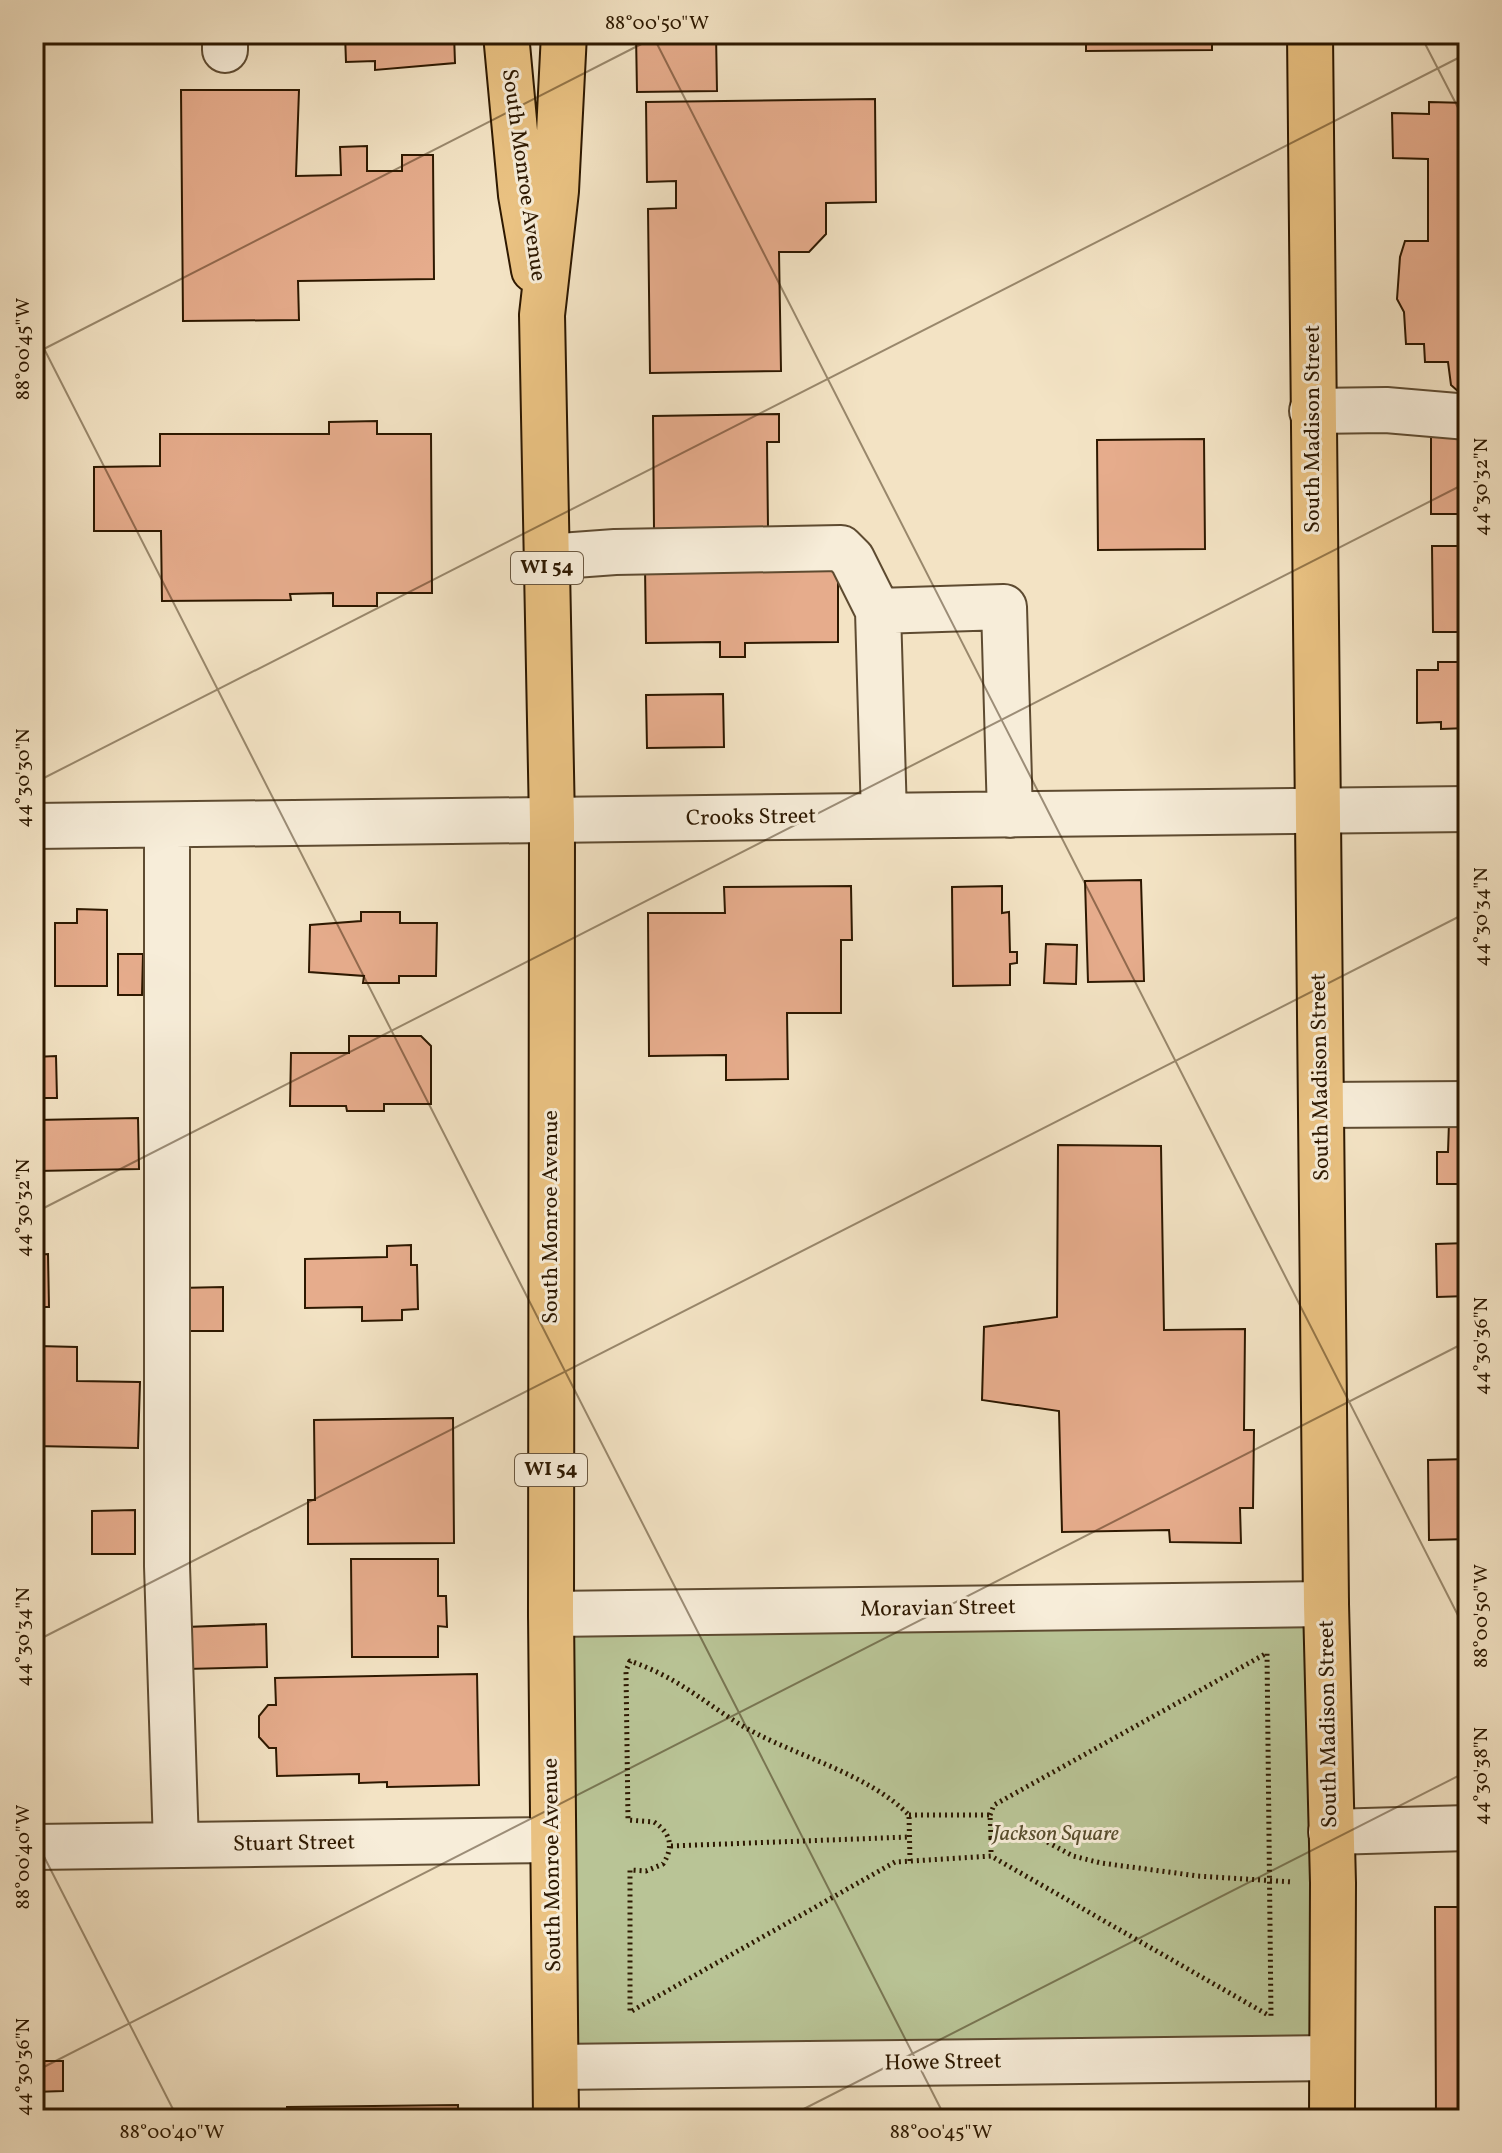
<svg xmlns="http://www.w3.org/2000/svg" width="1502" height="2153" font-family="Vollkorn,serif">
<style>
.green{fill:#b9c496;stroke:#736e4b;stroke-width:2}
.building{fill:#e6ac8c;stroke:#2d1800;stroke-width:2}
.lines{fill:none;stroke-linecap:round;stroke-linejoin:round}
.minor-casing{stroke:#5e4b31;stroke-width:48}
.major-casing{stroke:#2d1800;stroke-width:48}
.path{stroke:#2d1800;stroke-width:5;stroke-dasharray:2 4;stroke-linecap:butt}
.minor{stroke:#f7edd9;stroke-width:44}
.major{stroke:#eac282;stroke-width:44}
.ticks{fill:none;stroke:#2d1800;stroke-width:2;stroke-opacity:0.45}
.labels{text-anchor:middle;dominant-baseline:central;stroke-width:6;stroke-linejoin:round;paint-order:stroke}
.shield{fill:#f7edd9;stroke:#6a5841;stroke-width:2}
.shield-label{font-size:20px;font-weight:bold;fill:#2d1800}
.street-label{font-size:22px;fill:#2d1800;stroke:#f7edd9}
.park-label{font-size:22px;font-style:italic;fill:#574c2d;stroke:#f7edd9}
.neatline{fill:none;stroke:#2d1800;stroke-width:3}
.ticks-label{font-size:20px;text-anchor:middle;fill:#2d1800}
</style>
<rect width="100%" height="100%" fill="#f3e3c4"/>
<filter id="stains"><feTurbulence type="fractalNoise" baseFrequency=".0025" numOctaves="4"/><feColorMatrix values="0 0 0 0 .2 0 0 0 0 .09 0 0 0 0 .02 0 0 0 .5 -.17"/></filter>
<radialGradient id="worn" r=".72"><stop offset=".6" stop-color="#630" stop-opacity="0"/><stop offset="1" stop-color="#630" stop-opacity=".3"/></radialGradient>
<!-- green -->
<path class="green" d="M1326,1604l5,454 -775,9 -5,-453z"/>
<!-- building -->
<path class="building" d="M345,34h109l1,29 -80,7v-9l-29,1z
M636,34h80l1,57 -80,1z
M1086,34h126v16l-126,1z
M181,90h118l-3,86 45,-1 -1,-28 27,-1v25h35v-16h31l1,124 -136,2 1,39 -116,1z
M875,99l1,103 -50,1v31l-17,18h-30l2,119 -131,2 -2,-164 28,-1v-27l-29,1 -1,-80z
M1429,102l39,1v297l-17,-15 -3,-23h-23l-1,-18h-18l-2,-32 -7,-13 3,-42 5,-16h23v-82l-35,-1 -1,-45 37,1z
M779,414v28h-12l1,86 -114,2 -1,-114z
M377,421v13h54l1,159h-55v13h-44v-13l-43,1 1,6 -129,1 -1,-70h-67v-64l66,-1v-32h169v-12z
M1431,436h37v78h-37z
M1204,439l1,110 -107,1 -1,-110z
M1432,546h36v86h-35z
M838,565v77l-93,1v14h-25v-15l-74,1 -1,-77z
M1438,662h30v66l-27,1v-7l-24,1v-53h21z
M723,694l1,53 -77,1 -1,-53z
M1141,880l3,101 -56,1 -3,-101z
M851,886l1,54h-11v73h-54l1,66 -62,1v-25l-77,1 -1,-143h77l-1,-26z
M1002,886v27l7,-1 1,40h7v11l-7,1v21l-57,1 -1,-99z
M77,909l30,1v76h-52v-63h22z
M361,912h39v11h37l-1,53h-37v7h-36l1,-7 -55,-4 1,-47 51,-4z
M1046,944l31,1 -1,39 -32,-1z
M118,954h25l-1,41h-24z
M349,1036h72l10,10v58h-47v7h-37l-1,-5h-56l1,-53h58z
M56,1056l1,42h-23v-41z
M138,1118l1,51 -102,2 -1,-51z
M1449,1122h19v62h-31v-32h11z
M1058,1145l103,1 3,184 81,-1 -1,101h10l-1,78h-13l1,35 -71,-1 -1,-12 -107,2 -3,-121 -77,-11 2,-73 73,-10z
M1468,1243v53l-31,1 -1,-53z
M411,1245v20h6l1,44 -16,1v10l-40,1v-14l-57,1v-49l82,-2v-11z
M48,1254l1,53h-15v-52z
M223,1287v44h-44v-43z
M38,1346l39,1v34l63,1 -2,66 -104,-2z
M453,1418l1,125 -146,1v-44h7l-1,-80z
M1468,1459v80l-39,1 -1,-80z
M135,1510v44h-43v-43z
M351,1559h87v37h8l1,31 -9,-1v31h-86z
M266,1624l1,43 -81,2v-42z
M477,1674l2,111 -92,2v-5l-28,1v-9l-82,2 -1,-28h-7l-10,-11v-21l9,-11h8l-1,-27z
M1435,1907h33v212h-32z
M34,2061h29v30l-29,1z
M458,2105v14h-171v-12z"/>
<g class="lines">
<defs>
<path id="minor" d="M225,50v-16
M1312,411l74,-1 82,7
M547,557l68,-5 226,-4 11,11 26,52
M884,816l-6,-205 126,-4 6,208
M167,825v741l9,279
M34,826l1434,-17
M1322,1105l146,-1
M551,1614l775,-10
M1331,1832l137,-4
M34,1847l519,-7
M556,2067l775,-9"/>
<path id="major" d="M506,34l15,161 13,75
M1310,34l16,1570 7,279 -1,236
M556,2119l-5,-505 1,-792 -10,-507 14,-124 8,-157"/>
</defs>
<!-- minor casing -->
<use href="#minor" class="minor-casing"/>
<!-- major casing -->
<use href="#major" class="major-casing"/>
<!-- path -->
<path class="path" d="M909,1815h81l1,23 45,-2 37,20 28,7 97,13 94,6
M990,1815l4,-10 273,-152 4,364
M991,1838v18
M671,1846l238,-9
M910,1861l-1,-46c-45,-45 -121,-60 -173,-93 -37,-24 -62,-46 -106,-61l-4,10 2,149 26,2c17,11 20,25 9,42l-17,7 -16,-1v142l265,-150 96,-6 277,159"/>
<!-- minor -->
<use href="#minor" class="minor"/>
<!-- major -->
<use href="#major" class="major"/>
</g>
<!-- ticks -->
<path class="ticks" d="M652,34l816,1601M1420,34l48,93M34,329l912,1790M34,354l627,-320M34,783l1434,-730M34,1213l1434,-731M34,1642l1434,-730M34,1837l144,282M34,2072l1434,-731M784,2119l684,-348"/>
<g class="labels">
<!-- shield labels -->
<g class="shield">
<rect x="511" y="552" width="72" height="32" rx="6"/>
<rect x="515" y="1454" width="72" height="32" rx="6"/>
</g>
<g class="shield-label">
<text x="547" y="568">WI 54</text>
<text x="551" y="1470">WI 54</text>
</g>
<!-- street labels -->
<g class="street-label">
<text transform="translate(523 175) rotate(82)">South Monroe Avenue</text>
<text transform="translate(1313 429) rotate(-90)">South Madison Street</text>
<text transform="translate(751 818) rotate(-1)">Crooks Street</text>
<text transform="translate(1321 1077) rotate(-91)">South Madison Street</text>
<text transform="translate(551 1217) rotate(-90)">South Monroe Avenue</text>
<text transform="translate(938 1609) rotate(-1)">Moravian Street</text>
<text transform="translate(1329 1724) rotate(-91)">South Madison Street</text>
<text transform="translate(294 1844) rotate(-1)">Stuart Street</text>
<text transform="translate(553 1865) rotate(-91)">South Monroe Avenue</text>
<text transform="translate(943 2063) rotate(-1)">Howe Street</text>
</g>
<!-- park labels -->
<g class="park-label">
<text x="1056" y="1834">Jackson Square</text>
</g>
</g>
<!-- margin -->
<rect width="1502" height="2153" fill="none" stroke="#f3e3c4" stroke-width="88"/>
<rect x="44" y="44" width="1414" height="2065" class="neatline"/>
<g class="ticks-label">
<text x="657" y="29">88°00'50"W</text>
<text transform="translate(22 349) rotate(-90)" y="7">88°00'45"W</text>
<text transform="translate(1480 487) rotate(-90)" y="7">44°30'32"N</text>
<text transform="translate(22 778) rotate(-90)" y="7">44°30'30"N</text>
<text transform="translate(1480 917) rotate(-90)" y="7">44°30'34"N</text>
<text transform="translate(22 1208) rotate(-90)" y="7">44°30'32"N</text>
<text transform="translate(1480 1346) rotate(-90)" y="7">44°30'36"N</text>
<text transform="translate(1480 1616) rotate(-90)" y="7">88°00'50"W</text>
<text transform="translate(22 1637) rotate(-90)" y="7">44°30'34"N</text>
<text transform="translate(1480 1776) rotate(-90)" y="7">44°30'38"N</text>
<text transform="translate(22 1857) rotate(-90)" y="7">88°00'40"W</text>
<text transform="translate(22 2067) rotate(-90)" y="7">44°30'36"N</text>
<text x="172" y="2138">88°00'40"W</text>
<text x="941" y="2138">88°00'45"W</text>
</g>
<rect width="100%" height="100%" filter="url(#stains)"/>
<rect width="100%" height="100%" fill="url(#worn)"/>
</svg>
